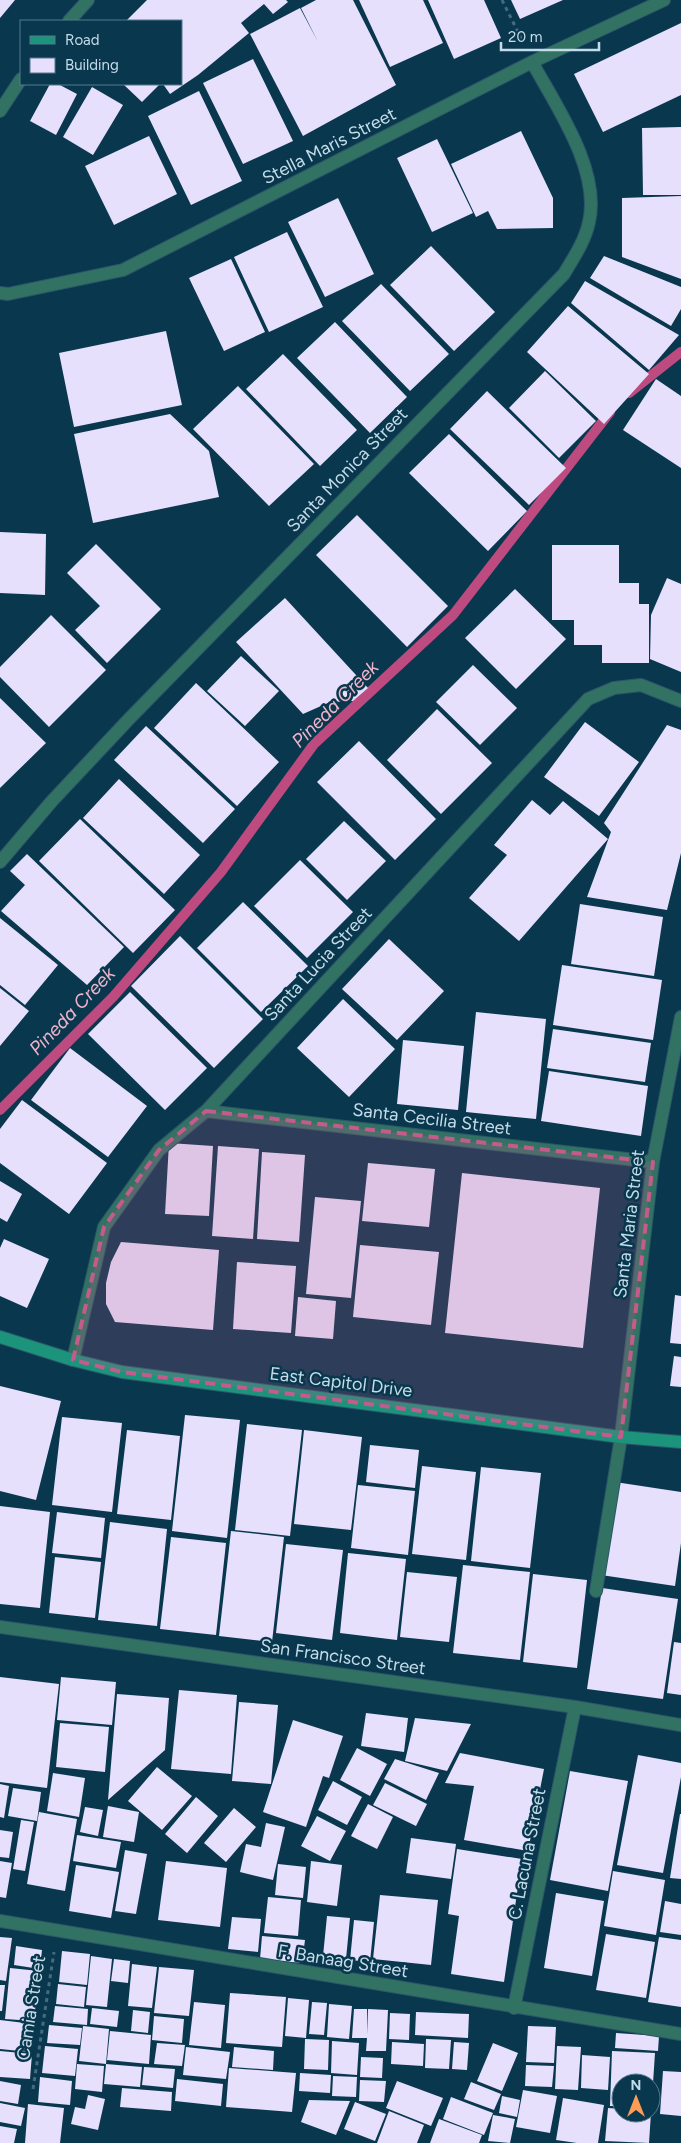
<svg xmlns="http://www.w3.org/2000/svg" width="681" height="2143" font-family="Figtree,sans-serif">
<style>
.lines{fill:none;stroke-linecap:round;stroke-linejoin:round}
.stream{stroke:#be4b80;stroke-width:10}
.building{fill:#e6e0fc}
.lane-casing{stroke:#2b556a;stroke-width:14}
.street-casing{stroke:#2b556a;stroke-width:14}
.secondary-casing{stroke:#2b556a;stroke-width:14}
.path{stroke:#446b7f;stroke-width:3;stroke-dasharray:4 4;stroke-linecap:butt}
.lane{stroke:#327262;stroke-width:12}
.street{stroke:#327262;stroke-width:12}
.secondary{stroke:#1c947b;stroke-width:12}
.marked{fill:#c35c8c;fill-opacity:0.2;stroke:#c35c8c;stroke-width:4;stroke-dasharray:10 6;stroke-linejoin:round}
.labels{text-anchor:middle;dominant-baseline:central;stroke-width:5;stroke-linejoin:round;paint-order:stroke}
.street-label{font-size:18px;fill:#c4dbe8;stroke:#09384e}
.water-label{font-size:19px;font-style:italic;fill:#f0b4ca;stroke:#09384e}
</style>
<rect width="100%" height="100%" fill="#09384e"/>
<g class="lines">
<!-- stream -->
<path class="stream" d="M629,393l52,-41
M0,1110l113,-113 108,-125 93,-128 139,-129 157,-203"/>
</g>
<!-- building -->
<path class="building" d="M0,0h15l-15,18z
M147,0h139l2,2 -15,12 -9,-10 -23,19 8,10 -51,42 -28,19 -7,-10h18v-63h-55z
M316,0h37l43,85 -93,51 -53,-102 50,-26 18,34 -17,-34z
M359,0h64l20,43 -53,24z
M428,0h56l17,38 -47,21z
M511,0h52l-43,19z
M681,23v72l-78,37 -29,-58z
M253,59l40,82 -50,23 -40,-81z
M50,84h8l19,10 -21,41 -26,-14z
M123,84h37l-18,18z
M92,87l31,18 -30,50 -30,-18z
M199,91l43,90 -51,24 -43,-89z
M681,127v68h-38l-1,-67z
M521,131l32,67v30l-56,1 -9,-18 -12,6 -25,-53z
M149,136l28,58 -63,31 -29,-59z
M437,139l36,74 -41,19 -35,-74z
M681,196v83l-59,-22v-59z
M338,198l36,76 -49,23 -37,-75z
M287,232l36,75 -54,25 -35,-75z
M431,246l64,66 -41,39 -64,-66z
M604,256l77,31v22l-10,17 -81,-48z
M231,259l34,73 -41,19 -35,-73z
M585,281l94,54 -30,35 -78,-67z
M381,284l68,70 -39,37 -68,-70z
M568,306l81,68 -45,50 -77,-72z
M335,322l72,75 -37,36 -73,-75z
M166,331l16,74 -108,22 -15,-74z
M283,354l74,76 -37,36 -74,-77z
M545,371l51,50 -37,37 -50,-50z
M656,379l25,17v72l-58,-38z
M238,386l76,78 -45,42 -76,-77z
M487,391l79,77 -37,37 -79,-76z
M170,414l39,37 10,46 -126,26 -19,-89z
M449,434l78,77 -39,40 -79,-78z
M357,515l91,91 -41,41 -91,-92z
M0,532l46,2 -1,61 -45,-2z
M96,544l65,65 -54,54 -32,-33 25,-24 -33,-33z
M552,545h67v38h20v21h10v59h-47v-18h-28v-25h-22z
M667,578l14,6v88l-31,-13 1,-44z
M515,589l51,50 -50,50 -51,-51z
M285,598l83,90 -15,13 -23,1 -27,12 -67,-72z
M51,615l55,55 -57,57 -49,-50v-10z
M241,656l38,35 -34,35 -38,-35z
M473,665l44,43 -37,37 -44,-43z
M196,683l83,79 -42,44 -83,-78z
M0,698l46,45 -46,45z
M437,709l55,54 -51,51 -54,-54z
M585,722l54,40 -40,54 -55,-39z
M667,725l14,5v123l-14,57 -80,-13 24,-65 -7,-9z
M146,726l89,83 -32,34 -89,-83z
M359,741l77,78 -41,41 -78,-78z
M119,779l81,76 -36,39 -81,-76z
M532,800l18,15 13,-14 45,38 -89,102 -50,-43 38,-43 -13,-10z
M80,819l95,91 -42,43 -94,-92z
M344,821l42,40 -39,39 -41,-41z
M27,854l97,93 -37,38 -86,-74 24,-26 -15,-14z
M300,860l53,52 -46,46 -53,-52z
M243,902l65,64 -47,46 -64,-64z
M580,904l83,13 -9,59 -83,-12z
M0,918l58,47 -33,40 -25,-20z
M180,936l83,83 -49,49 -83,-82z
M389,939l55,52 -47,49 -55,-51z
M562,965l100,15 -9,60 -100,-15z
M0,988l29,23 -29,35z
M130,992l77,76 -42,42 -77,-76z
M343,999l52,50 -46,48 -52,-49z
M476,1012l70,7 -10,100 -70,-7z
M553,1029l98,14 -6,39 -98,-14z
M403,1040l61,6 -6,64 -61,-6z
M70,1048l77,58 -39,51 -77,-57z
M549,1071l99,15 -7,50 -100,-15z
M22,1100l85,63 -38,51 -69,-51v-34z
M169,1143l44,3 -4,70 -44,-2z
M218,1146l41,3 -6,90 -41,-3z
M262,1152l43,3 -6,87 -42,-3z
M368,1163l67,6 -6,58 -67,-6z
M462,1173l138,15 -17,160 -138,-15z
M0,1181l22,13 -15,28 -7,-4z
M315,1197l46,4 -10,97 -45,-4z
M4,1239l45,20 -22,49 -27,-12v-48z
M121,1242l98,8 -6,80 -98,-8 -9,-18v-21l5,-21z
M360,1245l79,7 -8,73 -78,-8z
M237,1262l59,4 -5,67 -58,-4z
M675,1295l6,1v48l-11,-1z
M298,1297l38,4 -3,38 -38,-3z
M674,1356l7,1v30l-11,-1z
M0,1386l61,15 -25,99 -36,-9z
M185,1415l55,5 -13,118 -55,-7z
M62,1417l60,6 -10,89 -60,-7z
M247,1424l55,6 -12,106 -55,-6z
M127,1430l53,6 -9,84 -54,-6z
M304,1430l58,7 -11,93 -57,-6z
M370,1445l49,5 -4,38 -49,-6z
M422,1466l54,6 -10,88 -54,-6z
M481,1467l60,6 -11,95 -59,-7z
M615,1482l66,10v51l-6,43 -74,-11z
M358,1485l57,6 -7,64 -57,-7z
M0,1506l50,6 -10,96 -40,-4z
M57,1512l48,6 -4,40 -49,-5z
M110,1522l57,7 -10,97 -59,-6z
M231,1531l53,6 -12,105 -53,-6z
M171,1537l55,6 -10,92 -56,-6z
M286,1544l57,6 -11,90 -56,-7z
M348,1553l58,6 -9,81 -57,-7z
M55,1557l46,5 -6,56 -46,-5z
M463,1565l67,7 -10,88 -67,-7z
M407,1572l50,5 -8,65 -49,-5z
M533,1574l54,6 -10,88 -54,-6z
M602,1588l76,11 -15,100 -76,-10z
M674,1642l7,1v52l-14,-2z
M0,1677l59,7 -12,104 -47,-6z
M61,1677l55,5 -4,43 -55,-5z
M179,1690l58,5 -6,79 -60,-5z
M117,1694l52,4 -4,52 -57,50z
M239,1702l39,3 -7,79 -39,-3z
M366,1713l42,5 -4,34 -43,-6z
M415,1718l56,6 -24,47 -42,-10z
M293,1720l50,16 -14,42 -6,-2 -17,51 -43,-15z
M60,1723l49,4 -4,45 -49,-5z
M357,1748l30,16 -17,32 -30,-16z
M460,1753l84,16 -16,82 -64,-11 10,-54 -29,-3z
M638,1755l43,8v14l-18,96 -46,-8z
M395,1759l44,14 -13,27 -42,-21z
M157,1767l35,29 -30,34 -34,-29z
M570,1771l58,10 -20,110 -58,-11z
M53,1773l32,5 -6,39 -32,-6z
M333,1781l29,16 -15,28 -29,-15z
M385,1783l42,21 -11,22 -43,-21z
M0,1784l9,2 -5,32 -4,-1z
M13,1788l28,4 -4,29 -29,-5z
M196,1797l22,19 -31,37 -22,-19z
M368,1804l25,13 -16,32 -26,-13z
M108,1806l31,6 -5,30 -31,-5z
M85,1807l18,3 -5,26 -18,-4z
M234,1808l22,19 -30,35 -22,-19z
M39,1812l38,7 -12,72 -38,-7z
M680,1814h1v65l-11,-1z
M317,1816l29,15 -16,30 -29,-15z
M21,1820l13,2 -9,49 -12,-2z
M266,1823l19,4 -12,53 -33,-8 6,-28 15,3z
M0,1830l13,2 -4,26 -9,-1z
M77,1835l44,7 -5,26 -43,-7z
M411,1838l45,6 -5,35 -45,-6z
M457,1849l65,10 -18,123 -53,-8 8,-58 -11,-2z
M125,1850l22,4 -11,60 -21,-3z
M0,1861l12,2 -6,35 -6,-1z
M166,1861l61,7 -7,59 -62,-7z
M311,1861l31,4 -5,41 -30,-4z
M278,1864l28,3 -3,31 -28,-3z
M76,1865l43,7 -8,46 -42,-7z
M613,1871l52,9 -9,55 -52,-9z
M556,1893l48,8 -12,75 -48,-8z
M380,1895l58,5 -7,65 -58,-6z
M268,1897l33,3 -3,36 -34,-3z
M665,1901l16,3v31l-21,-3z
M327,1916l23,2 -4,41 -23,-3z
M232,1917l29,2 -3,33 -30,-3z
M354,1920l20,2 -4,40 -20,-2z
M606,1934l49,8 -9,56 -50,-8z
M262,1936l43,4 -3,23 -42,-4z
M0,1937l12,1 -6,43 -6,-1z
M659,1937l22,3v67l-33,-5z
M16,1946l26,4 -2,19 -26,-4z
M62,1951l28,3 -3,31 -28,-3z
M91,1956l21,3 -5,48 -21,-2z
M114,1959l16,2 -2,22 -17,-2z
M132,1964l25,3 -5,41 -24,-2z
M159,1967l35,3 -5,46 -35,-3z
M10,1968l29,3 -5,50 -29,-2z
M58,1984l28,3 -2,20 -28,-3z
M0,1985h5l-3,26h-2z
M230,1993l56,4 -4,50 -56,-4z
M288,1998l21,2 -3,38 -21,-2z
M194,2002l31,3 -4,43 -32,-3z
M312,2002l15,1 -3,32 -15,-1z
M329,2004l23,2 -3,33 -22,-2z
M55,2006l33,3 -1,16 -34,-3z
M92,2008l27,3 -2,16 -27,-3z
M354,2009h13v26l1,-26 20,1 -2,41h-20l1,-13h-15z
M133,2010l17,2 -2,21 -17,-2z
M416,2012l53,2 -1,24 -53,-3z
M390,2013l20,1 -1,26 -20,-1z
M154,2016l30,3 -2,24 -30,-3z
M0,2020l33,4 -3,28 -30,-3z
M49,2025l33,3 -2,17 -33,-2z
M83,2026l26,3 -3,35 -27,-3z
M528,2026l28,1 -2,36 -28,-1z
M110,2031l41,4 -2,29 -42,-4z
M616,2033l43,3 -1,15 -43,-3z
M305,2039l24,1 -1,30 -24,-1z
M426,2039l25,1 -2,29 -24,-1z
M332,2041l27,2 -2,32 -26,-2z
M392,2042l32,2 -1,22 -32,-2z
M454,2042l15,1 -2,27 -15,-1z
M157,2043l28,2 -3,21 -28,-2z
M493,2043l25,10 -16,38 -25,-10z
M45,2046l33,3 -3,27 -33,-3z
M557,2046l24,1 -3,43 -23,-1z
M186,2047l44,5 -4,27 -43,-4z
M234,2047l40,4 -1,19 -41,-3z
M0,2051l32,3 -2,25 -30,-2z
M612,2051l43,2 -3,45 -1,-15h-30v23h-11z
M582,2055l28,2 -2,33 -27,-2z
M361,2057l22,1 -1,20 -22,-1z
M77,2064l27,2 -2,26 -27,-3z
M106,2064l36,3 -2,20 -36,-3z
M526,2065l28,1 -2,21 -27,-1z
M144,2067l31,2 -2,19 -31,-3z
M229,2068l67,5 -4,39 -66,-5z
M663,2071l18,1v44l-21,-2z
M300,2073l31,2 -1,18 -31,-2z
M333,2076l24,1 -1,20 -24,-1z
M40,2077l32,4 -2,24 -32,-3z
M177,2079l46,5 -2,22 -46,-5z
M360,2080l26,1 -2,21 -25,-1z
M0,2081l21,4 -3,19 -18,-3z
M397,2081l46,17 -12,28 -45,-18z
M471,2082l30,12 -7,16 -30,-11z
M122,2088l50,4 -1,19 -51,-4z
M523,2090l34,6 -7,37 -34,-6z
M88,2095l17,4 -7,31 -27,-6 4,-17 10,2z
M502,2096l18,4 -3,17 -18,-4z
M451,2097l42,16 -9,22 -41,-16z
M563,2098l41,7 -6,38h-21l-21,-3z
M309,2100l41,1 -14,34 -35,-13z
M355,2102l31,12 -11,27 -31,-12z
M0,2103l25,5 -4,18 -21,-4z
M28,2104l36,4 -4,35h-35z
M608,2108l13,1v4h30l-2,30 -44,-2z
M389,2111l35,14 -7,18h-40z
M493,2115l22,4 -5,24 -22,-2z
M439,2119l43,16 -3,8h-49z
M0,2126l17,3 -3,14h-14z"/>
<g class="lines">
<defs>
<path id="lane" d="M596,1591l25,-154"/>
<path id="street" d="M69,21l19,-21
M0,111l21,-32
M0,293l8,1 115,-24 409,-208 132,-62
M0,862l52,-61 77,-82 435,-445c10,-17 21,-33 25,-52 12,-52 -33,-116 -57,-160
M206,1111l447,51
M73,1360l31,-133 55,-77 47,-39 382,-412 26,-11 27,-3 40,16
M621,1437l32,-275 28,-145
M0,1627l575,80 106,18
M0,1921l681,113
M514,2008l61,-301"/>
<path id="secondary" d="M0,1337l73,23 49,12 499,65 60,5"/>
</defs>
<!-- lane casing -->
<use href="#lane" class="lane-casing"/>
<!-- street casing -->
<use href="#street" class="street-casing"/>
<!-- secondary casing -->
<use href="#secondary" class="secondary-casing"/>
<!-- path -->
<path class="path" d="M502,0l21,42
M33,2089l21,-137"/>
<!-- lane -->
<use href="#lane" class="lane"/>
<!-- street -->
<use href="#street" class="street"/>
<!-- secondary -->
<use href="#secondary" class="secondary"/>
</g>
<!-- marked area -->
<path class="marked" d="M206,1111l447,51 -32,275 -499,-65 -49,-12 31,-133 55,-77z"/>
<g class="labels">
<!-- street labels -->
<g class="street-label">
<text transform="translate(329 146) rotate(-27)">Stella Maris Street</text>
<text transform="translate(347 470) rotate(-46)">Santa Monica Street</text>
<text transform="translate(318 964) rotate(-47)">Santa Lucia Street</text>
<text transform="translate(432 1119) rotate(7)">Santa Cecilia Street</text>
<text transform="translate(629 1224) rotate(-83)">Santa Maria Street</text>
<text transform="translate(341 1382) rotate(7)">East Capitol Drive</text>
<text transform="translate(343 1657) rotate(8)">San Francisco Street</text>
<text transform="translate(527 1854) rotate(-79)">C. Lacuna Street</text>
<text transform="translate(343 1961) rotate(9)">F. Banaag Street</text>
<text transform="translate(31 2008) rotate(-81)">Camia Street</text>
</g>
<!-- water labels -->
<g class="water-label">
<text transform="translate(335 704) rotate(-45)">Pineda Creek</text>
<text transform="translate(72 1011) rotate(-46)">Pineda Creek</text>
</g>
</g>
<!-- legend -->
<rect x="20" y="20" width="162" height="65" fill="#09384e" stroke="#54798c"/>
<rect x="30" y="36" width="25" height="8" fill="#1c947b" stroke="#54798c"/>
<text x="65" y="45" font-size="15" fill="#c4dbe8">Road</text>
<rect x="30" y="58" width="25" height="15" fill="#e6e0fc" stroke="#54798c"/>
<text x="65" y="70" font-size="15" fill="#c4dbe8">Building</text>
<!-- north arrow -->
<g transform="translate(636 2098)"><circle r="24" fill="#09384e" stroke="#54798c"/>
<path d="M0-4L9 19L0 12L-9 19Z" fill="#fd9c56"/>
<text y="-8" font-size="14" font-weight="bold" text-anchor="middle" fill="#c4dbe8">N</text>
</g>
<!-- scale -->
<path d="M501 42v8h98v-8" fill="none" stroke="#c4dbe8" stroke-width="2.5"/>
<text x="508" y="42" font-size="15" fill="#c4dbe8" stroke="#09384e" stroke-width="4" paint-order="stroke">20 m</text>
</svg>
